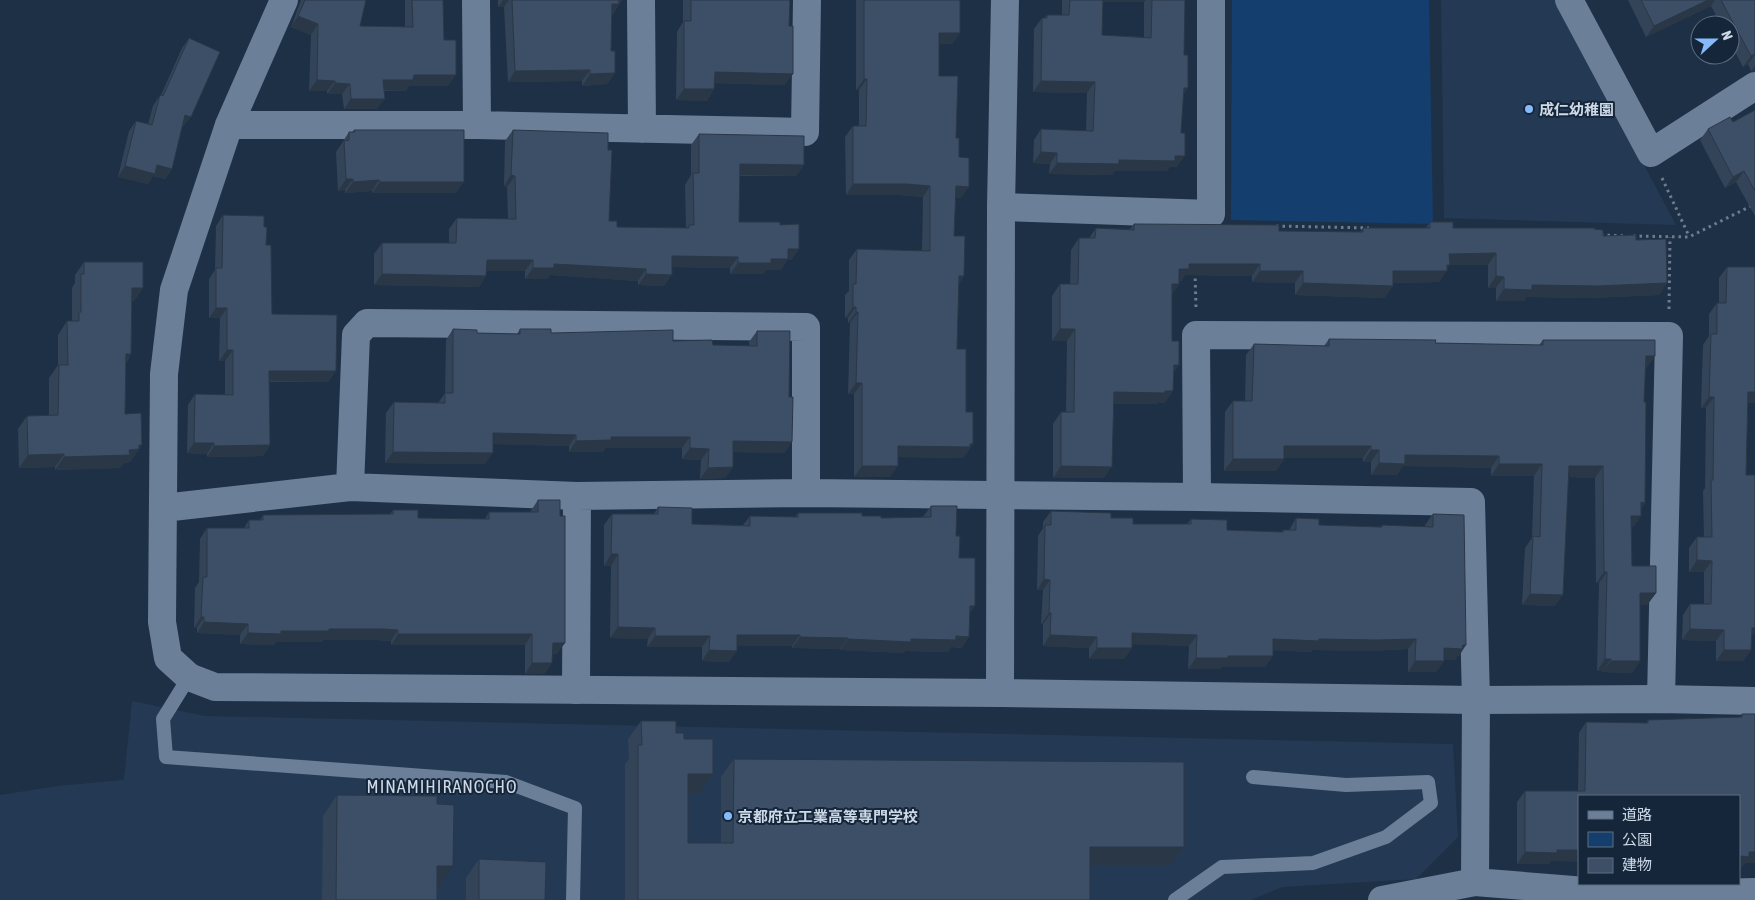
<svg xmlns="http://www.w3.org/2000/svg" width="1755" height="900" font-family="'Asap Condensed','Noto Sans JP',sans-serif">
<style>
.built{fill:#243a54}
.green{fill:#143e6d}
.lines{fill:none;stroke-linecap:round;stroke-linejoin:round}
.path{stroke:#6e7d8e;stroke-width:3;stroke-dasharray:2.5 4;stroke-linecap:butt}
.service{stroke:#6b7f98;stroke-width:14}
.minor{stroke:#6b7f98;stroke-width:28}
.tertiary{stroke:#6b7f98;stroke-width:28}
.wall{fill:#344458;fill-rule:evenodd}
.shaded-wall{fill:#2a3747}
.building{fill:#3c4f66;stroke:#2a3747}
.poi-dot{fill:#86bbfb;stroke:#15263a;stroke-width:2}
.labels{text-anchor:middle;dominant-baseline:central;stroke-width:4;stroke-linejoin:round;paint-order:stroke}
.poi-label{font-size:15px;font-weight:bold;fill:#ced9e7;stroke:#15263a;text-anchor:start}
.quarter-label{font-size:18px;letter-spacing:1px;fill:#ced9e7;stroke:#15263a}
</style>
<rect width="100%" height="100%" fill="#1e3045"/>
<!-- built -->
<path class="built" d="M1441,0h115l120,225 -232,-7z
M132,701l73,15 1248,28 5,93 -42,42 -134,8 -31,13h-1251v-105l58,-9 66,-6z"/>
<!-- green -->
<path class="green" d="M1232,0h197l4,224 -202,-4z"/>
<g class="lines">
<!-- path -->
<path class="path" d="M1662,178l27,58
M1276,226l93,2
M1601,235l26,1
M1633,236l56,1 66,-33
M1195,272l1,36
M1669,309l1,-72"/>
<!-- service -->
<path class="service" d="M189,677l-26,42 3,38 340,25 69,26 -2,92
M1175,900l47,-33 91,-4 73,-26 45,-34 -3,-21 -82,3 -93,-8"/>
<!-- minor -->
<path class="minor" d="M476,0l1,125
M641,0l1,129
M1569,0l82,153 104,-67
M229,125h248l328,7 2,-132
M1001,207l210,7v-214
M350,487l6,-152 11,-12 439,4v166
M1197,497l-1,-162 473,1 -8,363
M163,508l187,-21 227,9 229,-3 391,4 274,5 5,198 -1,182 -93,18
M189,677l-21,-19 -6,-36 2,-248 10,-84 55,-165 55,-125
M576,690l1,-194
M1475,882l161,13 119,-3"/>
<!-- tertiary -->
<path class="tertiary" d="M189,677l26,10 785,6 476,7 185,-1 94,2
M1000,693l1,-486 4,-207"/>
</g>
<!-- wall -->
<path class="wall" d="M301,0h65l-6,26 45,1v-27h38l1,40 4,46h-39l-3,5h-22l-7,18h-33l-2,-15h-15v-3h-18l2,-56 -20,-8z
M498,0h124l-10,15 -1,36 4,22 -8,11 -25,2v-5l-74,1 -4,-75h-6z
M683,0h107l-5,85 -70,-2 -1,6 -7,12 -31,-1 1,-68 6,-10z
M856,0h104v33l-8,11h-13v32l17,62 3,19 2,41 -5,-1 -2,39 10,40 -6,9 -1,64 9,63 7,32 -10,14 -65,-1 -8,20h-36v-83h-6l2,-71h-2v-5h-3v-23l4,-4v-31l8,-11 65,2 1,-54 -24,-2h-53l-1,-58 8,-11h6v-36h-3z
M1062,0h123l-2,95 -6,72h-7l-3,4h-52l-3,4 -63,-1 1,-10 -17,-1 1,-23 7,-11 45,2 1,-38 -54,-1 1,-63 8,-11h2l3,-3h15zM1103,2h41v35l-42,-2z
M1628,0h127v72l-4,-1 -3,-7 -5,3 -13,-25v-17h-9l-10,-19 -65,31z
M189,38l-6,89 -1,-1 -10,43 -7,10 -12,-3 -5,8 -30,-7 11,-46 7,-10 12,3 5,-18 7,-11h1l21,-47z
M1755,110v106l-19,-34 -11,6 -25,-48 8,-11 25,-7z
M354,130l102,63h-84v-2l-27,2v-3l-7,1 -2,-39 13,-20h3z
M513,130l95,20 1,71 8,6 69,1 -1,-43 6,-10v-30l8,-11 105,31 -8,11h-57v46l41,3 19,24 -8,11h-4l-6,10h-15l-3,4h-33v-6l-58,-1 -8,19 -26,-1v-4l-88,-6 -3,4h-22v-8h-39v5l-7,11 -105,-2v-31l8,-11h67v-14l8,-11 51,1 -1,-32 -3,-1 1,-45z
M223,215l41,12 8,87 64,57 -8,11h-59l1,63 -7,11 -56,1v-3l-20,-1 1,-48 7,-11 30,1v-34h-6l1,-43h-11v-39l6,-9 1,-44z
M1430,222l23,6 141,1 9,7 33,4 31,43 -8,12 -69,3 -63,-1 -3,4h-28v-13h-8v-23h-39l-10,17 -46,1v3l-9,12 -89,-3v-12l-43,-1v-6l-67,-1 -4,6h-2v3l-7,10v47l2,32 -9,30 -7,-1 -1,2h-44l-9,74h-51v-54l8,-12h5l1,-71h-15v-45l8,-12h10l1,-34 8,-12h10l7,-10 34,1 4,-5 145,7 81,1 3,-4h63z
M84,262l59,26 -9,13h-2l-1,53 -5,9 -1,51 17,31 -12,17 -6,1 -4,5 -65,2v-3l-36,1 -1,-39 9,-13 22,-1v-37l9,-13v-30l9,-14h5v-33l3,-5v-8z
M1727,267h28v136h-7l-2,72 6,162 -1,13 -8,11h-27v-20l-34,-1 1,-25 7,-11h14v-32h-15v-24l8,-11h7l-1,-46 2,-3 1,-80h-5l2,-63 6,-9v-22l8,-11h2v-25z
M453,329l24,4 40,1 3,-5 31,4 122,8 40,4 36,1v-4l8,-11 32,66 3,45 -8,11 -51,-1v15l-8,11 -25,1 1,-19 -19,-1v-11h-77l-2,4h-34v-6l-76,-2 -8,20 -100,-1 1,-50 8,-11 44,1 7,-10 1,-53z
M1329,339l106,4 104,2 4,-5 112,16 -9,12h-1l-1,34 1,101 -4,6v7l-8,11h-2l1,39 24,27 -9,12h-7v56l-8,12 -30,-1 1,-1h-6l2,-88h-3l-1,-105 -26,-1 -14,129 -33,-1 3,-57 7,-10 2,-62h-43v-8l-88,-2 -6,9h-26v-13h-8v-4h-79v1l-8,12h-52l1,-59 8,-11h12l1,-46 8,-11 70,2z
M538,500l19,154h-5v9l-8,11h-19v-29h-134v-4l-15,-1h-53l-1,2h-46l-2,3 -34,-1v-9l-43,-2v-5h-3l1,-40 4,-6 1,-43 7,-11h37l5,-8h11l3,-5 127,-1 3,-4 25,8 67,1 4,-7h41z
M931,506l25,30 3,22 16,48 -5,7 -8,35 -11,-1 -3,5 -43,-1 -1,2 -64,-3v-1l-48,-1v-2h-55l-8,16 -27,-1v-14h-55l1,-8 -38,-1 1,-72h-7v-41l8,-11h42l4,-7 34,17 51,1 7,-9 45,1 3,-4 64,3 19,2 42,-1z
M1051,511l60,7 22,6h54l4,-5 36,11 54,2 2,-2h6l7,-12 23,7 62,2 1,-2 43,2v-2l8,-11 26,142h-2l-2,4 -11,-1v2l-8,11h-28v-23l-38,2 -58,-1 -1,2 -38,-2v6l-8,11h-44l-1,2h-32l1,-23 -57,-2v4l-8,11h-35v-11l-46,-2v-22h-2l2,-34h-6l1,-54 5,-8v-6z
M1742,714h13v149h-10l-4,5 -2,-72 -188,65 -2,3h-32v-62l8,-11h53l1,-58 7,-11 60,1 2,-3 92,-2z
M641,721l35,12 8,6 29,35 -13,19h-12v50h33v-66l13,-18 437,106h-81v35h-465v-136l4,-5 -1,-20z
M337,795l102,92h-2v13h-115l1,-84z
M479,859l66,41h-79v-22z"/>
<!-- shaded-wall -->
<path class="shaded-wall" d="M503,0h6l-5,7h-6z
M615,0h7l-11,15h-7z
M1097,0h49l-2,2h-49z
M1708,0h7l-4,6 -65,31 8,-11z
M298,16l20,8 -7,11 -20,-8z
M939,33h21l-8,11h-20z
M1755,54l-7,10 -5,3 8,-11z
M1755,66v6l-4,-1z
M590,70l-8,11 -74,1 7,-11z
M715,72l78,2 -8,11 -78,-2z
M615,73l-8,11 -25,2 8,-12z
M414,75h42l-8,11h-39l-3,5 -31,-1 8,-10z
M864,79h3l-8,11h-3z
M317,80l18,1 -8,10h-18z
M1041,81l54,1 -8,11 -54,-1z
M335,83l15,1 -8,10h-15z
M1184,88h4l-7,11z
M684,89h30l-7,12 -31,-1z
M351,99h34l-8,10h-33z
M185,115l6,2 -8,10 -6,-2z
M1041,152l16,1 -7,11 -17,-1z
M1175,156h10l-8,11h-7l-3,4h-52l-3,4 -63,-1 8,-11 62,-3z
M740,164l64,1 -8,11 -64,-1z
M157,165l15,4 -7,10 -12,-3 -5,8 -30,-7 7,-11z
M1744,171l-8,11 -11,6 8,-11z
M511,175l4,1 -8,11 -3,-1z
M346,179h7l-8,11 -7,1z
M379,180l-7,11 -27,2 8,-11z
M380,182h84l-8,11h-84z
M853,184h54l23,2 -7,11 -24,-2h-53z
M956,186l13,1 -8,11 -13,-1z
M788,249h11l-8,11h-4l-6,10h-15l-3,4h-33l8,-11 33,-4z
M1496,253l-8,12h-39l-3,6h1l-8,11 -55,1 9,-12 56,-17z
M672,256l66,1 -8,11 -65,-1z
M487,260h46l-8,11h-46z
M554,264l92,5 -8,12 -88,-6 -3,4h-22l8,-11z
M1189,264h71l-8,12 -67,-1 -4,6 -10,-1 8,-11z
M1260,271h43l-8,12 -43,-1z
M382,274l104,2 -7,11 -105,-2z
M646,274l26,1 -8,11 -26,-1z
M959,276h5l-7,11z
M1496,276l8,1 -8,11h-8z
M1303,283l90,3 -9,12 -89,-3z
M1667,283l-8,12 -69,3 -63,-1 -3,4h-28l8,-12 28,-4z
M1172,284h7l-8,12z
M132,288h11l-9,13h-12z
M853,307h3l-8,11h-3z
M216,308h11l-7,10h-11z
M856,312h2l-8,11h-2z
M1060,329h15l-8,12h-15z
M227,350h6l-8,11h-6z
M126,354h5l-9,13z
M1646,356h9l-9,12 -8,-1z
M1174,365h5l-8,12z
M269,371h67l-8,11 -67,-1z
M856,383h6l-8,11h-6z
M1165,391h8l-8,12 -7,-1 -1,2h-52l9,-12z
M1748,392h7v11h-15z
M1709,397h5l-8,11h-5z
M493,433l83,2 -7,11 -84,-2z
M611,437h79l-8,11h-77l-2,4h-34l7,-11z
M733,441l59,1 -8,11 -59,-1z
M194,443h20l-7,11 -20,-1z
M973,444l-10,14 -73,-1 8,-11z
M139,445h3l-12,17 -6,1 -4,5 -65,2 9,-13 65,-7z
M270,445l-7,11 -56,1 7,-11z
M1284,446h87l-8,12h-87z
M690,448l19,1 -8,11 -19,-1z
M1371,450h8l-8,12h-8z
M393,452l100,1 -8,11 -100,-1z
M64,454l-9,13 -36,1 9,-13z
M1405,455l94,1 -8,12 -88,-2 -6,9h-26l8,-12z
M1233,459h51l-8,12h-52z
M1499,464h43l-8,12h-43z
M862,466h36l-8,11h-36z
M1061,466l51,1 -8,11h-51z
M1569,466h34l-8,12 -34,-1z
M733,467l-8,11 -25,1 8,-11z
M1641,502l4,1 -8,11z
M1631,516h10l-8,11h-10z
M611,554h7l-7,12h-7z
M1697,560l15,1 -8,11h-15z
M1604,572h3l-8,11h-3z
M1044,579l6,1 -7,10h-6z
M1640,593h16l-9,12h-15z
M1530,594l33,1 -8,11 -33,-1z
M970,606h5l-8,11z
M1049,613h2l-8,11h-2z
M201,617h3l-7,11h-3z
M204,622l44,2 -8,11 -43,-2z
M618,627l37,1 -7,11 -38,-1z
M1752,628h3v4l-5,8z
M329,629h54l15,1 -7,11 -15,-1h-53l-1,2h-46l-2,3 -34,-1 8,-11z
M1690,629l34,1 -8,11 -34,-1z
M1132,633l65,2 -8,11 -65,-2z
M398,634h134l-7,11h-134z
M737,635h63l-8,11h-62z
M1050,635l47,2 -8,11 -46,-2z
M655,636h55l-8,11h-55z
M956,636l13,1 -7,11 -11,-1 -3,5 -43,-1 -1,2 -64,-3 8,-11h63z
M800,637l48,1 -8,11 -48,-1z
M1273,639h143l-8,10 -38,2 -58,-1 -1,2 -46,-2z
M553,643h12l-8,11h-12z
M1463,645h3l-7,11h-2l-2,4 -19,-1 8,-11z
M1097,648h35l-8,11h-35z
M709,650l28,1 -8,11 -27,-1z
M1724,650h27l-8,11h-27z
M1228,656h45l-8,11h-44l-1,2h-32l8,-11z
M1605,659h6l-8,12h-6z
M1415,661h29l-8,11h-28z
M1611,661h29l-8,12 -30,-1z
M532,663h20l-8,11h-19z
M688,774h25l-13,19h-25z
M1090,847h94l-13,18h-94z
M1557,850h22v12l-28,-1 -2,3h-32l8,-12z
M1749,852h6v11h-10l-4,5h-2v-10z
M437,866h16l-14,21 -16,-1z"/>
<!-- building -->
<path class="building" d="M305,0h61l-6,26 53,1 -1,-27h31l1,40h12v35h-42l-1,5h-30l2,19h-34l-1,-15 -15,-1v-2l-18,-1 1,-56 -20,-8z
M512,0h107v4h-7l-1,47h4v22l-25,1v-4l-75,1z
M691,0h99l-1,26h4v48l-78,-2 -1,17h-30v-68h7z
M864,0h96v33h-21v43h19l-2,62h3v19l10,1v29l-13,-1 -2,50h11l-1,40h-5l-2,73h9v63h7v32h-3v3l-72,-1v20h-36v-83h-6l2,-71h-2v-5h-3v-23h3l1,-35 73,2v-65l-23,-2h-54v-58h13l1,-47h-3z
M1070,0h33l-1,35 49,3 1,-38h33l-1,55h4v33h-4l-3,45h4v23h-10v5l-56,-1v4l-62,-1v-10l-16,-1v-23l52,2 2,-49 -54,-1 1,-63h5v-3h22z
M1641,0h67l-54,26z
M1721,0h34v54l-4,2z
M189,38l31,14 -29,65 -6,-2 -13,54 -15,-4 -2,9 -30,-8 11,-45 16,4 8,-30 3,1z
M1755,110v81l-11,-20 -11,6 -25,-48 22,-12 3,5z
M354,130h110v52h-84l-1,-2 -26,2v-3h-7l-2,-38 5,-1v-8h6z
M513,130l95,3v17h4l-3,71h8v6l72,1v-3h5l-1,-52h6v-39l105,2v29l-64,-1 -1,58h41v3l19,-1v25h-11v10h-17v4h-33v-6l-66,-1v19l-26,-1v-5l-92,-5v4h-21v-8h-46l-1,16 -104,-2v-31h74l1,-25 59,1 -1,-43 -4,-1z
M223,215l41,1v11h3l-1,18h5l1,69 65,1 -1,56h-67l1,74 -56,1v-3h-20l1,-49 38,1v-45h-6v-42h-11v-40h6z
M1430,222h23v6h142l-1,1 9,1v6l33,-1v5l30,-1 1,44 -69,3 -66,-1v5l-28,-1v-12l-8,-1v-23l-47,1 1,11h-3v6h-54v15l-90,-3v-12h-43v-7h-71v5h-10v15h-7v57h7v24h-5l-1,26h-8v2l-51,-1 -2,75 -51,-1v-54h13l1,-83h-15v-45h18l1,-46h16l1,-10 38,2v-6l145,1v6l84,1v-4h67z
M84,262h59v26h-11l-1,66h-5l-1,60 16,-1 1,32h-3v4l-10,1 1,5 -66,2v-3l-36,1 -1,-39 31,-1 1,-50h9l-1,-44h12v-9h2v-38h3z
M1727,267h28v125h-7l-2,83h9v153h-3l-1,22h-27v-20l-34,-1v-25h21l1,-43 -15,-1v-23h15l-1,-57h2l1,-83h-5l2,-63h6v-31h9z
M453,329l24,1v3l43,1v-5h31v4l122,-3v11l39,-1 1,5 44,1v-15h33l-1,66h4l-1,45 -59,-1v26l-25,1 1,-19 -19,-1v-11h-79v3l-35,1v-6l-83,-2v20l-100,-1 1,-50 51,1v-10h8z
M1329,339l107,1 -1,3 108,2v-5h112v16h-9l-2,46h2l-1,101 -4,-1v14h-10l1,50h24v27h-16v68h-29v-2h-6l2,-87h-3l-1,-106h-34l-6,129 -33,-1 3,-58 7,1 2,-73h-43v-8l-94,-1v9l-26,-1v-13h-8v-4h-87v13h-51v-58h19l2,-57 75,2z
M538,500h22v16h5v127h-12l-1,20h-20v-29h-134v-4l-15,-1h-54v2h-48v3l-33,-1v-9l-44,-2v-5h-3l2,-40h4v-49h42v-8h14v-5l130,-1v-4h25v8l71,1v-7h49z
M931,506h26l-1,30h4l-1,22h16v48h-5l-1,31 -13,-1v4l-45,-1v3l-63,-3v-1l-48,-1v-2h-63v16l-28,-1 1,-14h-55v-8l-37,-1v-73h-7l1,-40h46v-7l34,1v16l58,2v-10l48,1v-4h64v3h19v2l50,-1z
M1051,511l60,2v5h22v6h58v-5l36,1v10l56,2v-2h13v-12l23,1v6l63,2v-2l51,2v-13l31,1 2,130h-3l-1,4 -18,-1v13h-29l1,-22 -39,1 -58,-1v2l-46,-2v17h-45v2h-32l1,-23 -65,-2v15h-35v-11l-47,-2 1,-22h-2l1,-33 -6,-1 1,-54h6z
M1742,714h13v138h-6v5l-8,-1v3l-2,-1v-62h-160v54h-22v3l-32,-1v-61h60l1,-69 62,1v-3l94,-3z
M641,721h35v12h8v6h29v35h-25v69h45l1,-84 450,3v85h-94v53h-452v-155h4z
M337,795l100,1v8l17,1 -1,61h-16v34h-101z
M479,859l67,3 -1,38h-66z"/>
<!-- markers -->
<g class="poi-dot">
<circle cx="1529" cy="109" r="5"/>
<circle cx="728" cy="816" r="5"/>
</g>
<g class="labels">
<!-- poi labels -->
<g class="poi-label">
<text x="1539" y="109">成仁幼稚園</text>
<text x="738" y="816">京都府立工業高等専門学校</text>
</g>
<!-- quarter labels -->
<g class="quarter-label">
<text x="442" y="786">MINAMIHIRANOCHO</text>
</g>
</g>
<!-- legend -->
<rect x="1578" y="795" width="162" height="90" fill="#15263a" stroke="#5f6e7f"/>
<rect x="1588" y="811" width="25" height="8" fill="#6b7f98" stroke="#5f6e7f"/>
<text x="1622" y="820" font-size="15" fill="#ced9e7">道路</text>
<rect x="1588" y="832" width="25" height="15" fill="#143e6d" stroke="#5f6e7f"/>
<text x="1622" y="845" font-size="15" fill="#ced9e7">公園</text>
<rect x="1588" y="858" width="25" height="15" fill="#3c4f66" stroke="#5f6e7f"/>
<text x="1622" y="870" font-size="15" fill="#ced9e7">建物</text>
<!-- north arrow -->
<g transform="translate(1715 40) rotate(69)"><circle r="24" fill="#15263a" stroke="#5f6e7f"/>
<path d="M0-4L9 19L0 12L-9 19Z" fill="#86bbfb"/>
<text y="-8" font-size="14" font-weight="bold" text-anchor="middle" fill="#ced9e7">N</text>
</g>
</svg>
